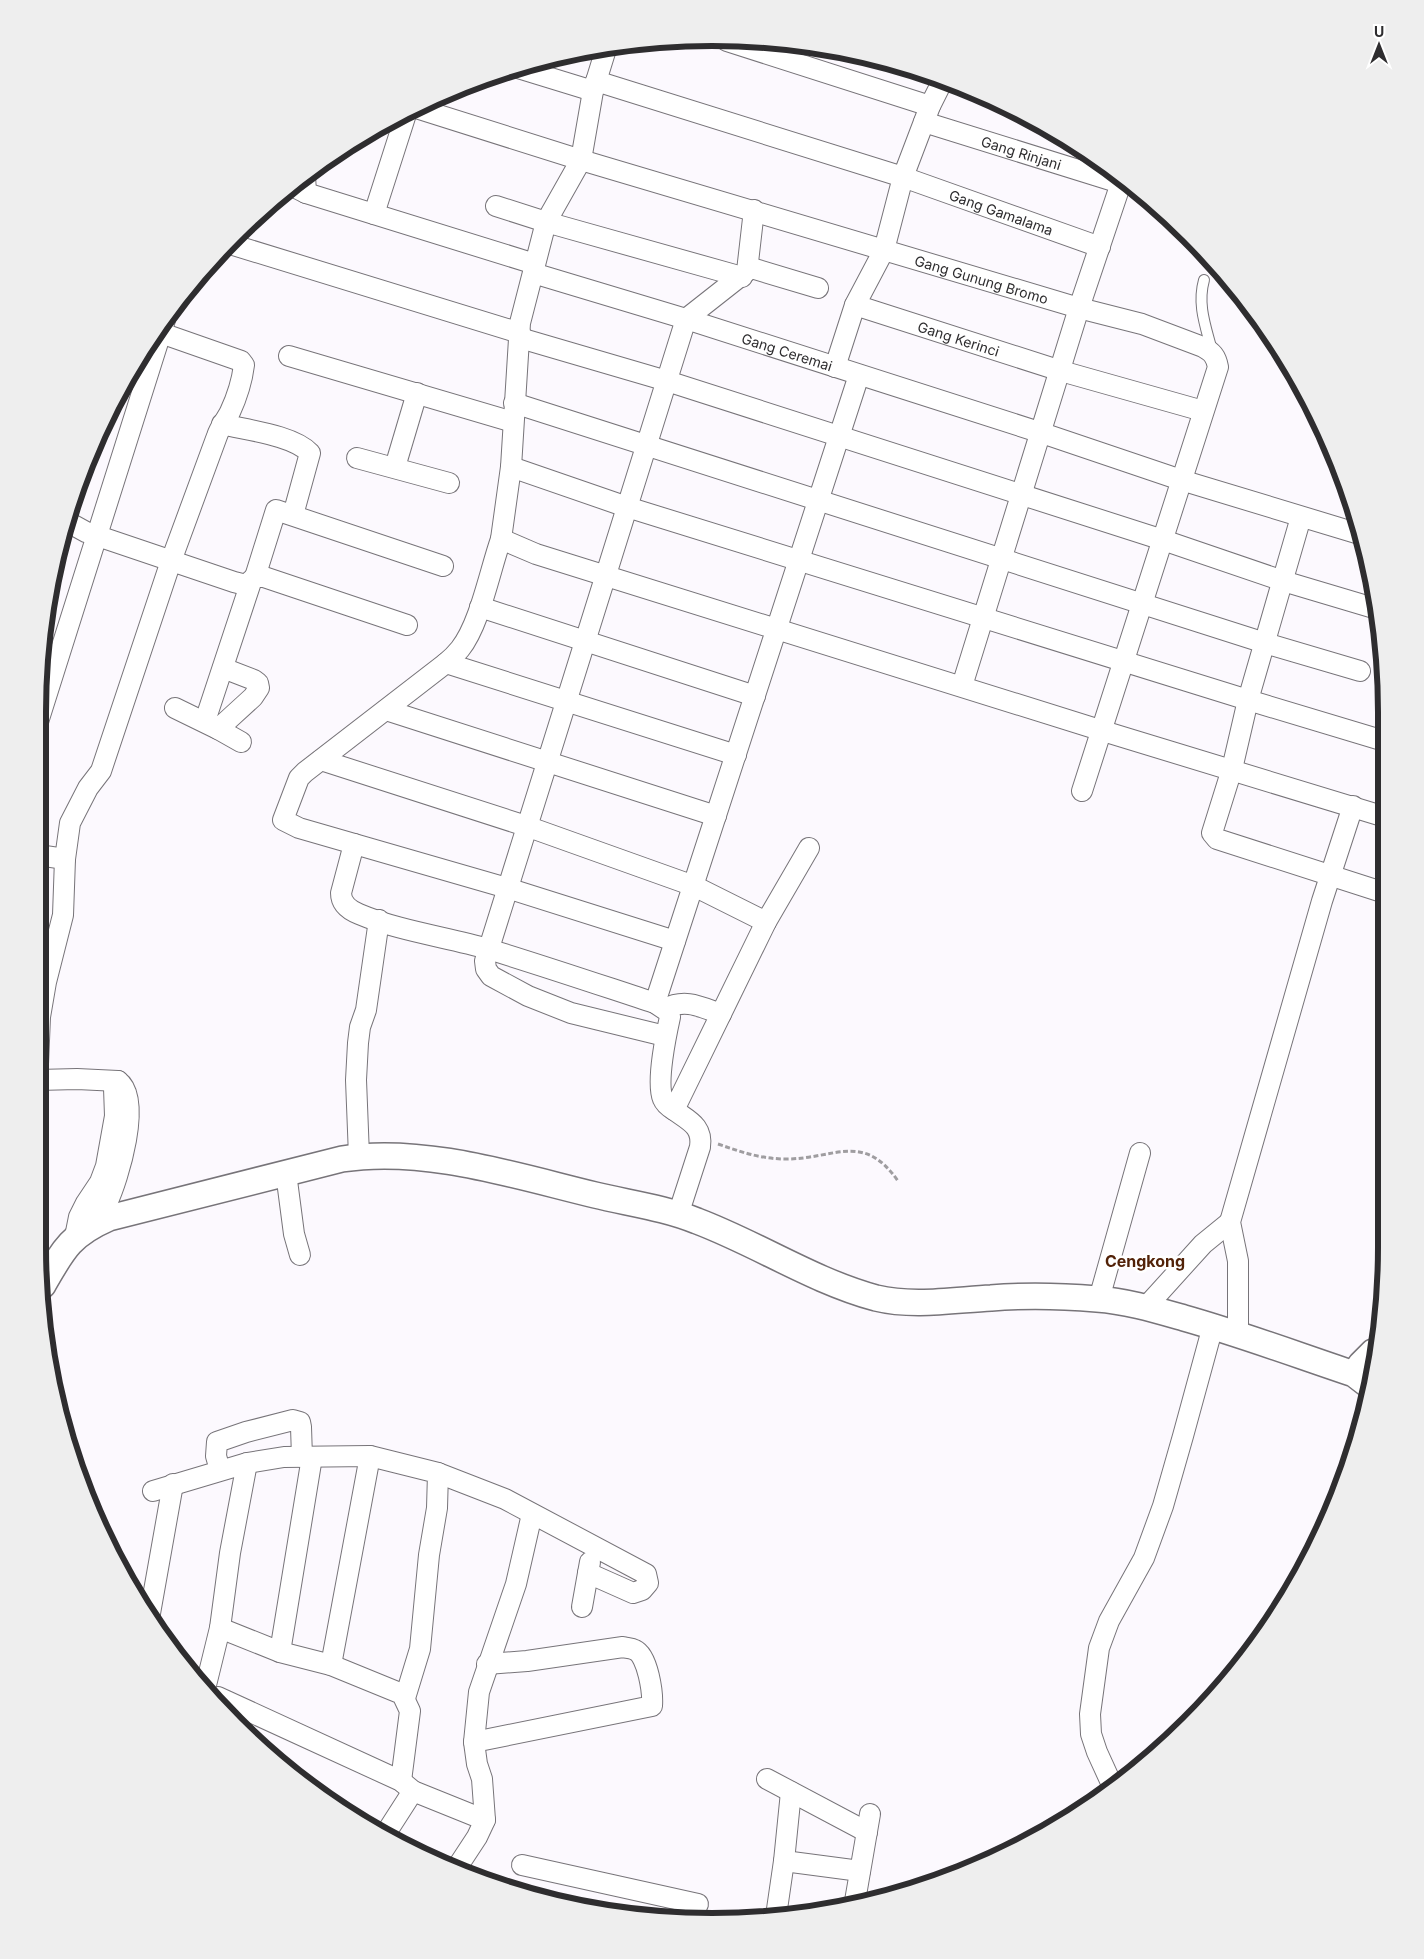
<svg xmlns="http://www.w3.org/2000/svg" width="1424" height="1959" font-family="Inter,sans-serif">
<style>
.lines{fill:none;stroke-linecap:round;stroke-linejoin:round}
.service-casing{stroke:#777479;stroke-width:12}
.minor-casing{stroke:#777479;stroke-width:22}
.tertiary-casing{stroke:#777479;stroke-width:28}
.path{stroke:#9f9da0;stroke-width:3;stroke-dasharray:5 2.5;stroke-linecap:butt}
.service{stroke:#fff;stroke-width:10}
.minor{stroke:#fff;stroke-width:20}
.tertiary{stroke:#fff;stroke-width:25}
.labels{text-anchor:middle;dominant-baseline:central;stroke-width:5;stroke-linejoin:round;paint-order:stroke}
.street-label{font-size:14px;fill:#2e2d2f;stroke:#fff}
.quarter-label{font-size:16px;font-weight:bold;fill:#522208;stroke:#fff}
.rim{fill:none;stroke:#2e2d2f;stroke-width:6}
</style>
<rect width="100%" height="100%" fill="#fcf9fe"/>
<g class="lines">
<defs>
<path id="service" d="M1204,280c-7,25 2,47 8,71"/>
<g id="minor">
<path d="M727,41l203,65"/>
<path d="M606,49l-13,42 -12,69 -35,62 -26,101 -9,144 -10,72 35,15 567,177 279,85"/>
<path d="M518,68l75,23"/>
<path id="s1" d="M596,81l307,96 197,70"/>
<path id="s2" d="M413,107l168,53 498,148 63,16 61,23c9,5 13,9 15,20l-136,424"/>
<path id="s3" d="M924,122l196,61"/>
<path d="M292,186l14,7 -1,-18"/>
<path d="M306,193l229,71"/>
<path d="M496,206l50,16 196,55"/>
<path d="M374,214l33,-103"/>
<path d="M230,244l290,89"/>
<path d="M748,267l70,21"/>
<path id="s4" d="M533,273l153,46 356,114 139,47 175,53"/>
<path id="s5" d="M855,305l206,66 142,40"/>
<path d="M520,338l147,43 496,159 120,41 94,28"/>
<path d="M289,356l224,66"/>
<path d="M835,367l20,-62 29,-55 19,-73 27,-71 13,-26"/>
<path d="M514,403l751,240 95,28"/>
<path d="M222,424c24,6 71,11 88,29l-17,62"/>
<path d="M357,458l92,25"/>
<path d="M395,467l22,-74"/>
<path d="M511,467l116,40 621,193 133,40"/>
<path d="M1301,517l-53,183 -16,69 -20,64 5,6 165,53"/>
<path d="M66,521l20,11 148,50 12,3 9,-8h9l143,48"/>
<path d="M501,539c-11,31 -21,85 -41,110 -4,5 -9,10 -14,14l-141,109 -6,6 -16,42 16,8 208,60 168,53"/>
<path d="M255,577l21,-67 167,56"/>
<path d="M480,607l275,89"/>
<path d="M446,663l290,92"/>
<path d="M962,686l117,-378 43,-128"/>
<path d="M175,708l43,21 35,-32 6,-9 -1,-5 -4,-3 -31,-12"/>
<path d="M386,710l330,106"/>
<path d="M205,721l46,-139"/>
<path d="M38,722l127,-402"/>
<path d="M218,729l23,13"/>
<path d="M321,760l205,66 168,60 72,36"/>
<path d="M354,844l-13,49c0,11 8,17 18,21 40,17 87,23 129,35 56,17 112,36 167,54l12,8 3,6c-4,18 -14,66 -7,82 2,5 6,8 11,11l92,-188 43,-74"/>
<path d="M38,855l27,4"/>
<path d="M655,1003l204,-628"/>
<path d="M665,1009c20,-11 36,-2 56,5"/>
<path d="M665,1036l-94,-23 -43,-17 -37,-20 -5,-7 -1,-8 201,-642 61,-48 7,-61"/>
<path d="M38,1064l2,-47 6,-35 17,-67 2,-56 5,-36 18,-35 13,-17 70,-210 46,-125c3,-9 9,-16 13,-24 7,-15 12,-31 14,-47l-3,-4 -80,-28"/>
<path d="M38,1080l39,-1 41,2"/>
<path d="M674,1110c15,11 29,16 26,37l-22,68"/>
<path d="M359,1156l-3,-76 2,-37 2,-16 6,-17 13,-90"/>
<path d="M286,1173l8,61 6,21"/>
<path d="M75,1237l4,-20 7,-14 14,-21 6,-16 9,-50 -1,-28 4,-7c25,18 0,99 -11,122 -4,8 -11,16 -16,23"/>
<path d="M1099,1299l41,-146"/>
<path d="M1146,1307l57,-63 27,-22"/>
<path d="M1238,1334v-73l-8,-39 92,-321 31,-95"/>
<path d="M220,1470l-4,-14 1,-14 29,-10 47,-12 7,2 1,5 1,30"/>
<path d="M438,1473l67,26 141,75 2,9 -6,7 -9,3 -45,-20"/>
<path d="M153,1491l94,-28 37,-6 86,-1 68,17 -1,35 -8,47 -9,94 -15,49"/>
<path d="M582,1607l8,-45"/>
<path d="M149,1619l24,-135"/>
<path d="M220,1628l60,24 51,13 71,29 8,17 -9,70"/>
<path d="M280,1652l32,-195"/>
<path d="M331,1665l39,-209"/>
<path d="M206,1685l14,-57 10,-75 17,-90"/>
<path d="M218,1697l183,84 12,10 72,29"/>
<path d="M474,1742l178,-36c1,-13 -4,-50 -17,-56 -4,-2 -9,-2 -12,-3l-96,14 -40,3"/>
<path d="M767,1779l100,53"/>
<path d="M1113,1787l-16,-35 -6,-18 -1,-20 9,-66 10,-27 35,-63 19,-52 20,-70 30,-110"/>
<path d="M386,1833l27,-42"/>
<path d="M784,1861l76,10"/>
<path d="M522,1865l176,39"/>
<path d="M456,1869l21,-32 8,-17 -3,-41 -5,-15 -3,-22 5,-50 37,-108 16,-70"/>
<path d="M855,1901l15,-87"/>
<path d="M776,1916l8,-55 7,-69"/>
</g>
<path id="tertiary" d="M43,1285c20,-35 27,-50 66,-67l233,-59c82,-13 174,17 253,36 33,8 71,13 102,26 61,23 116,60 179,77 37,9 78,2 115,0 35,-3 71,-2 106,1 29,2 59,11 87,19 57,16 113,37 170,56l13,10
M1354,1374l7,-10 12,-12"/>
</defs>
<!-- service casing -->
<use href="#service" class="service-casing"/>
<!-- minor casing -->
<use href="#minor" class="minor-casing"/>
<!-- tertiary casing -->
<use href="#tertiary" class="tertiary-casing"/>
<!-- path -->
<path class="path" d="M718,1144c23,8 43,15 68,15 49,0 77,-28 112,22"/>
<!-- service -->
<use href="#service" class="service"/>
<!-- minor -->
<use href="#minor" class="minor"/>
<!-- tertiary -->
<use href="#tertiary" class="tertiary"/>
</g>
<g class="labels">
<!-- street labels -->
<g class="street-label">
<text stroke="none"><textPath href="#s3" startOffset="102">Gang Rinjani</textPath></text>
<text stroke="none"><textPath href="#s1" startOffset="426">Gang Gamalama</textPath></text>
<text stroke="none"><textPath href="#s2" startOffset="594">Gang Gunung Bromo</textPath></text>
<text stroke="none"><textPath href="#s5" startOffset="109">Gang Kerinci</textPath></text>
<text stroke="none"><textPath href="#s4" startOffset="266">Gang Ceremai</textPath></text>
</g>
<!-- quarter labels -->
<g class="quarter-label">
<text x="1145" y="1261">Cengkong</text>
</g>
</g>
<!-- crop -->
<path d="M0 0H1424V1959H0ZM712 46H712A666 666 0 0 1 1378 712V1247A666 666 0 0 1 712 1913H712A666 666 0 0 1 46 1247V712A666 666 0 0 1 712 46Z" fill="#eee" fill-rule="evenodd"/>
<path class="rim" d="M712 46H712A666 666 0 0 1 1378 712V1247A666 666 0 0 1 712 1913H712A666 666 0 0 1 46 1247V712A666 666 0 0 1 712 46Z"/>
<!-- north arrow -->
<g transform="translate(1379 45)" stroke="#ffffff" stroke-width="4" paint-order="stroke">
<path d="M0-4L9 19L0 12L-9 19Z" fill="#2e2d2f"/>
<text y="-8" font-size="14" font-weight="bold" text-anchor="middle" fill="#2e2d2f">U</text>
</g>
</svg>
